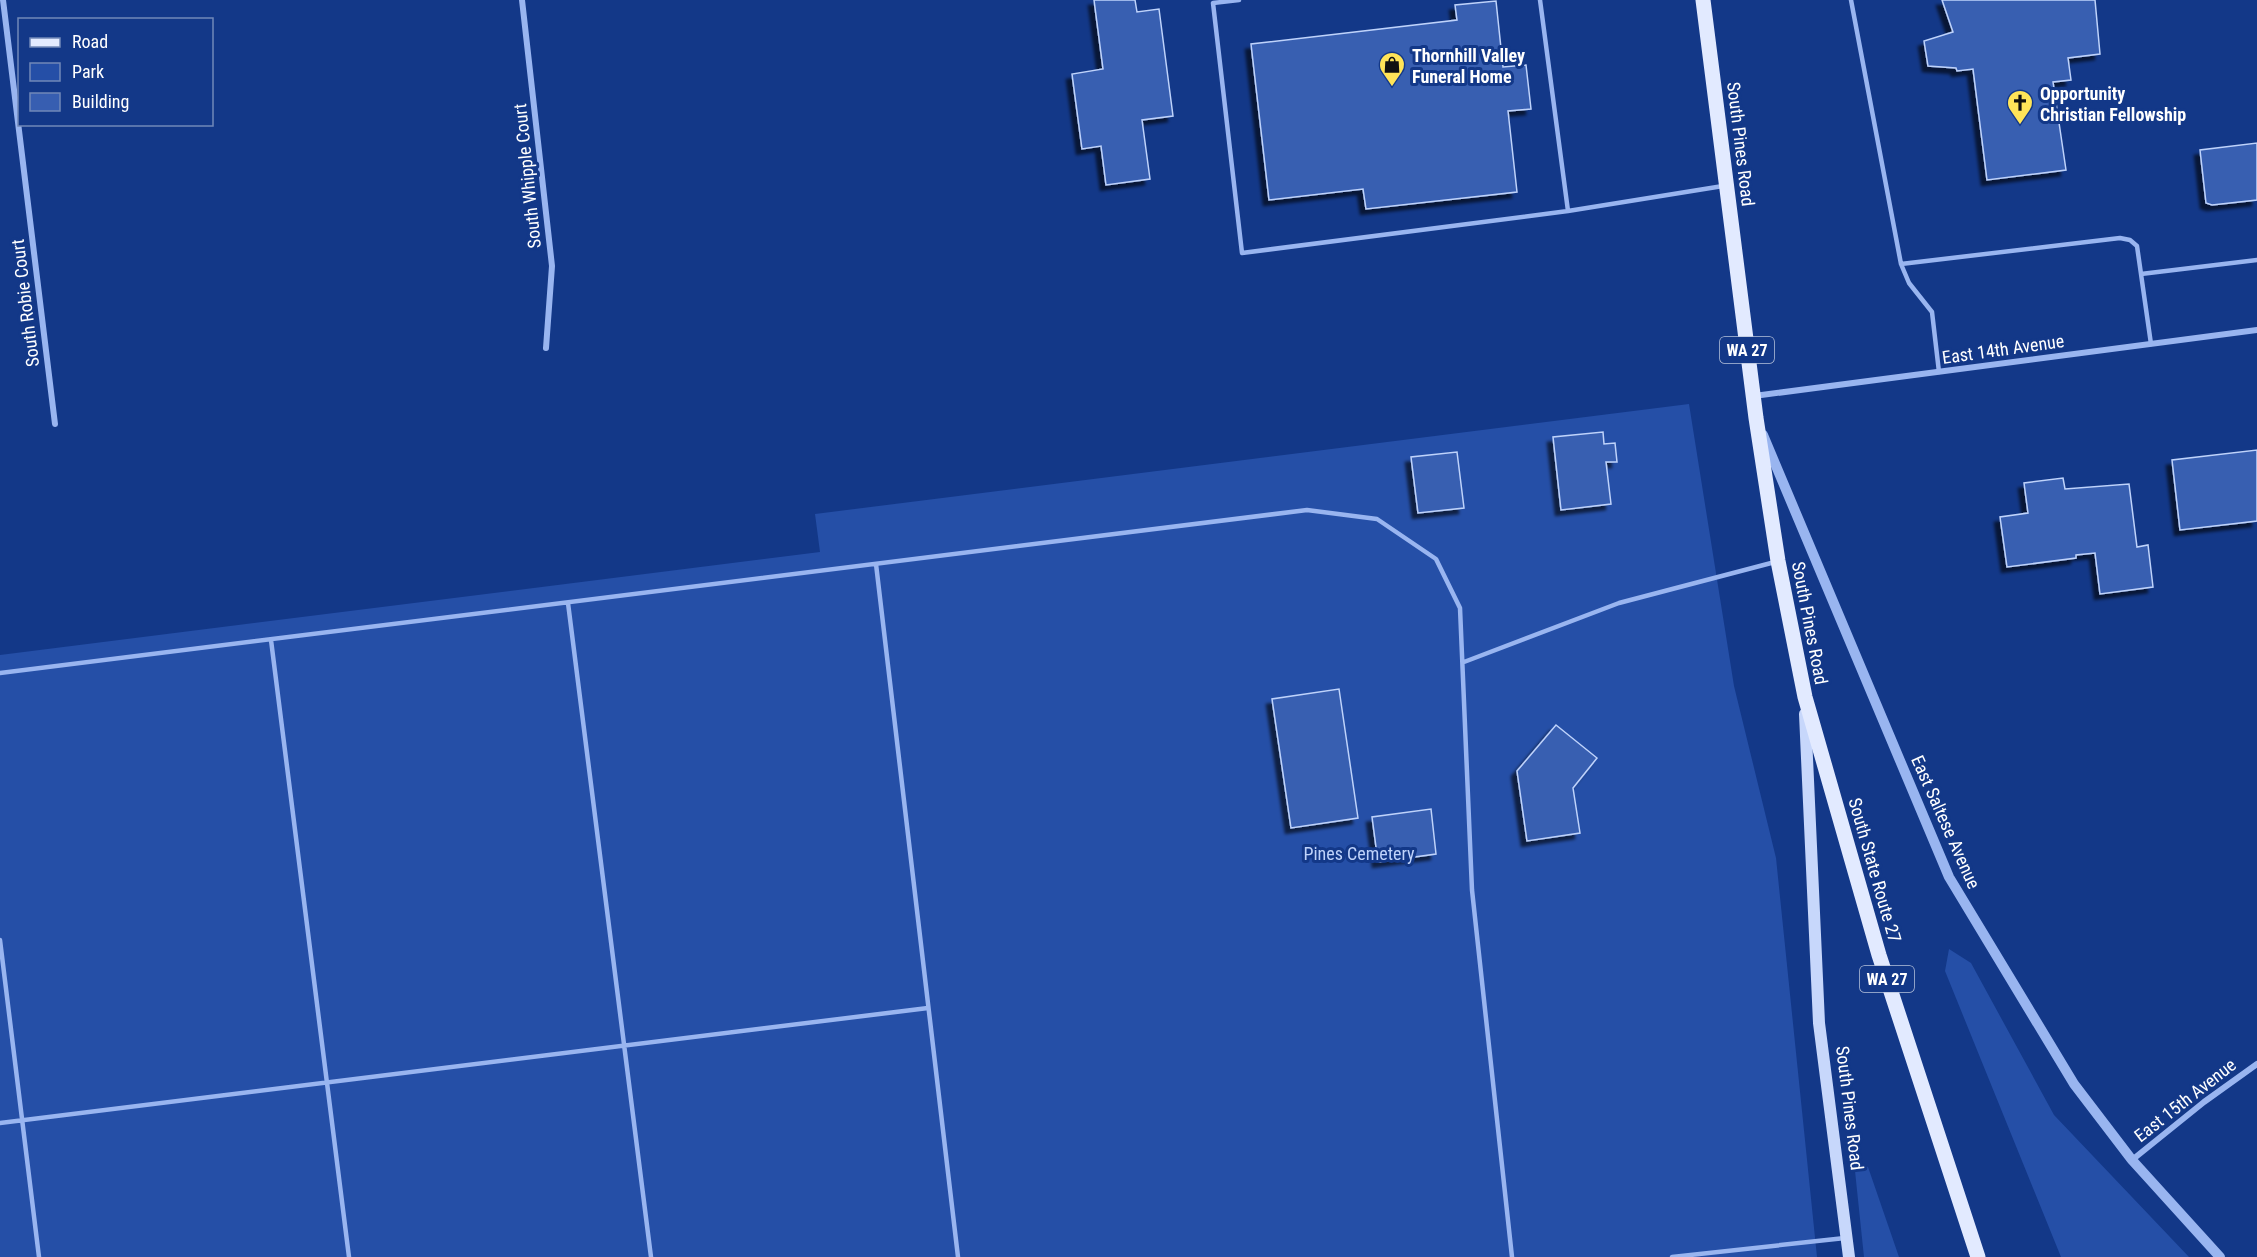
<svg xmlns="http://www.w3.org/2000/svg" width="2257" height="1257" font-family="'Roboto Condensed',sans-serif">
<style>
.green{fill:#254fa7}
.building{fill:#375eb1;stroke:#bfd3fb;stroke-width:1.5;filter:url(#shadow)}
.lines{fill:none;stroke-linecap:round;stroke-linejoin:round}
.service{stroke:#99b5f0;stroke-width:4.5}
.minor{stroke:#99b5f0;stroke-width:6}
.tertiary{stroke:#99b5f0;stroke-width:10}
.secondary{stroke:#c7d7fb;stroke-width:12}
.primary{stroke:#e2eaff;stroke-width:15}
.labels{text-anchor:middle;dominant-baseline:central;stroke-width:6;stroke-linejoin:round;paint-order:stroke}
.shield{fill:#133888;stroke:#b8c3db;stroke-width:1.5}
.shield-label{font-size:16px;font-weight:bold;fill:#fff}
.poi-label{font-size:18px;font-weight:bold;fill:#fff;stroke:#133888;text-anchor:start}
.street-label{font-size:18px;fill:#fff;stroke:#133888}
.park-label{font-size:18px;fill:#bfd3fb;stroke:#133888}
</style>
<defs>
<filter id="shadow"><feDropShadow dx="-5.5" dy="5.5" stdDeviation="1.5" flood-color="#0009"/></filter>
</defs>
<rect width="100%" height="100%" fill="#133888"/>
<!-- green -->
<path class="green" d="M1689,404l45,282 42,172 41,399h-1817v-602l820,-103 -5,-38z
M1949,949l22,14 83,152 135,142h-128l-116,-286z
M1860,1164l8,3 31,90h-35l-9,-86z"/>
<!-- building -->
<path class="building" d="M1094,0h41l2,12 22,-3 14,107 -31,4 8,59 -44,6 -5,-39 -19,3 -10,-75 31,-5z
M1942,0h153l5,54 -32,4 3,22 -18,2 13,88 -79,10 -14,-111 -16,2 -1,-3 -28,-2 -4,-25 29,-9z
M1496,1l7,66 23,-2 5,44 -23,2 9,81 -151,17 -3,-20 -94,11 -18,-156 206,-24 -2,-15z
M2257,143v57l-45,5 -6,-2 -6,-53z
M1603,432l1,12 11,-1 2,19h-11l5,42 -50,6 -8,-73z
M2257,450v71l-77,9 -8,-70z
M1457,452l7,56 -46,5 -7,-56z
M2063,478l2,11 64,-5 8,63 11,-2 5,42 -53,7 -5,-41 -19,2v3l-69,9 -7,-50 28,-4 -4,-30z
M1339,689l19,129 -67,10 -19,-129z
M1556,725l41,33 -24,30 7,45 -53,8 -10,-70z
M1431,809l5,45 -58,8 -6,-45z"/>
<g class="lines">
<!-- service -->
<path class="service" d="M1239,0l-26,3 29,250 326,-42
M1540,0l28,211 155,-25
M1851,0l50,264 8,19 23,29 7,60
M1901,264l219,-26 10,2 7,6 14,98
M2141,274l116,-14
M876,564l82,693
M568,603l83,654
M271,640l78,617
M1464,662l155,-59 156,-41
M0,673l1307,-163 70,9 59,40 24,49 12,282 40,367
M0,940l39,317
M0,1123l928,-115
M1672,1257l173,-19"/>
<!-- minor -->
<path class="minor" d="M3,0l52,424
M522,0l30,266 -6,82
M1754,396l503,-66
M2132,1160l72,-58 53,-38"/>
<!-- tertiary -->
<path class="tertiary" d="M1763,435l186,442 125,207 58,76 88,97"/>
<!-- secondary -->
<path class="secondary" d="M1805,714l14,309 30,234"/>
<!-- primary -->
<path class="primary" d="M1703,0l53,418 22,143 27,136 74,258 99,302"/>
</g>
<!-- icons -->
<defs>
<symbol id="shop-pin" viewBox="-11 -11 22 30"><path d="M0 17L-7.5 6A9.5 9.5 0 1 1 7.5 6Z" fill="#ffe458" stroke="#133888"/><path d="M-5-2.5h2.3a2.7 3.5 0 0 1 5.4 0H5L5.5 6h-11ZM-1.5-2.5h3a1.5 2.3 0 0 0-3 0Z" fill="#111"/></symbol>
<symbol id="church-pin" viewBox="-11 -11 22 30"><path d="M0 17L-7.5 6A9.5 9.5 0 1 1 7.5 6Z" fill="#ffe458" stroke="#133888"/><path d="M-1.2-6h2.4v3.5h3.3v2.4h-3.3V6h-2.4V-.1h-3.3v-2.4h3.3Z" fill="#111"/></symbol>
</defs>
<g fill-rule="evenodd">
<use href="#shop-pin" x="1377" y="50" width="30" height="40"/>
<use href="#church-pin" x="2005" y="88" width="30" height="40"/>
</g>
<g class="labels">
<!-- shield labels -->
<g class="shield">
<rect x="1720" y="337" width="54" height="26" rx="4.5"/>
<rect x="1860" y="966" width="54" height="26" rx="4.5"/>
</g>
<g class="shield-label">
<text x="1747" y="350">WA 27</text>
<text x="1887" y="979">WA 27</text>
</g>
<!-- poi labels -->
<g class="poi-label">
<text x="1412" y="55">Thornhill Valley<tspan x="1412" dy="21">Funeral Home</tspan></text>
<text x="2040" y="93">Opportunity<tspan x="2040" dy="21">Christian Fellowship</tspan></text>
</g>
<!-- street labels -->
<g class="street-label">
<text transform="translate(1741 144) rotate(83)">South Pines Road</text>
<text transform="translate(527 176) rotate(-96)">South Whipple Court</text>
<text transform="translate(25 303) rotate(-97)">South Robie Court</text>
<text transform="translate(2003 349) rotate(-8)">East 14th Avenue</text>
<text transform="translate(1810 623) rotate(79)">South Pines Road</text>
<text transform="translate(1946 822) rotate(66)">East Saltese Avenue</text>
<text transform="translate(1875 870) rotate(74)">South State Route 27</text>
<text transform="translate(2185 1100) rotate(-38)">East 15th Avenue</text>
<text transform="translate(1850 1108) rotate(83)">South Pines Road</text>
</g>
<!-- park labels -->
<g class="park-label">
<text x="1359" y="853">Pines Cemetery</text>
</g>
</g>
<!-- legend -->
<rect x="18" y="18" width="195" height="108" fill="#133888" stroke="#7188b8" stroke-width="1.5"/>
<rect x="30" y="38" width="30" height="9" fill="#e2eaff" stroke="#7188b8" stroke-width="1.5"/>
<text x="72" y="48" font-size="18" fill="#ffffff">Road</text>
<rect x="30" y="63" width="30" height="18" fill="#254fa7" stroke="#7188b8" stroke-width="1.5"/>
<text x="72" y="78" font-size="18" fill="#ffffff">Park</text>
<rect x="30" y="93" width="30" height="18" fill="#375eb1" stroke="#7188b8" stroke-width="1.5"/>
<text x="72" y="108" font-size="18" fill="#ffffff">Building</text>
</svg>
